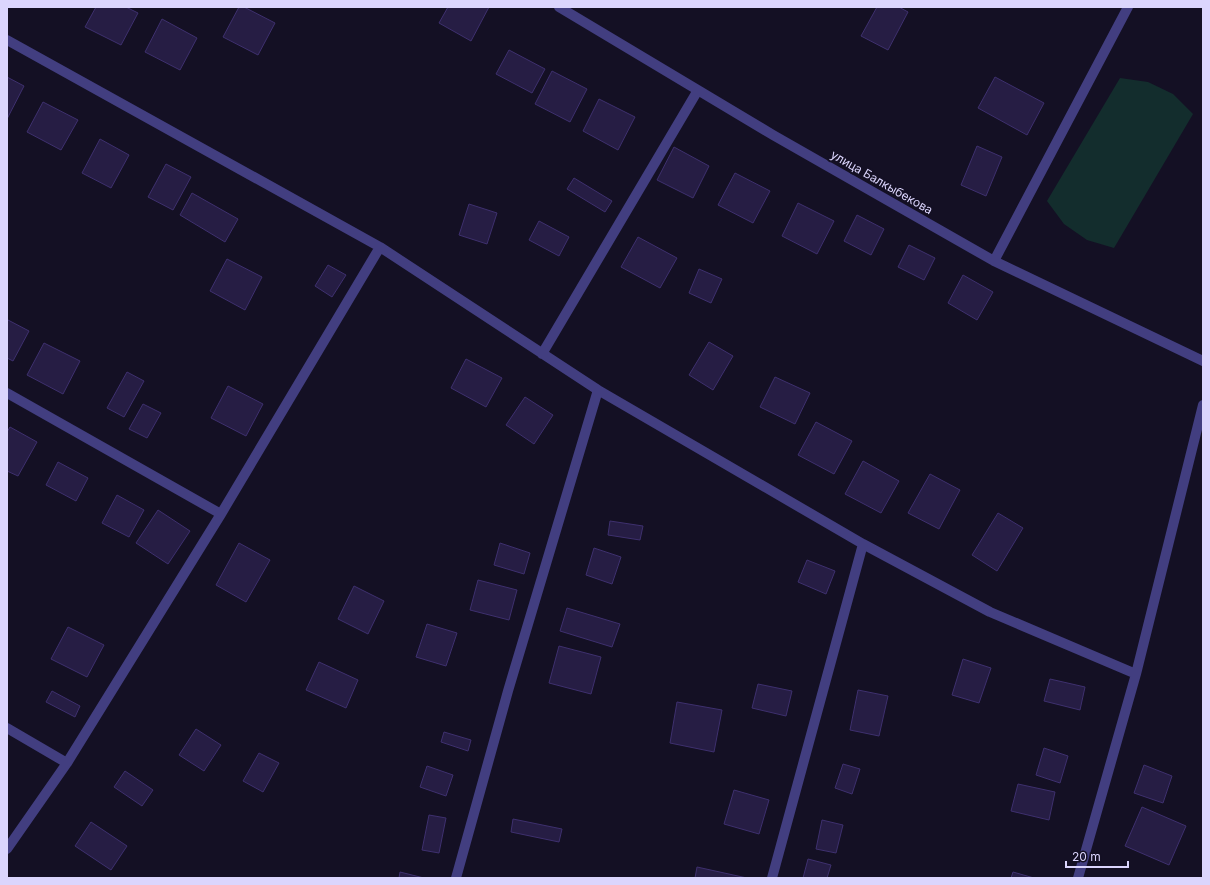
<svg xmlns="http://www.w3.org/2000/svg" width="1210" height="885" font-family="Inter,sans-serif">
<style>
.green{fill:#132d2d}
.building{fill:#261d44;stroke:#3e306e}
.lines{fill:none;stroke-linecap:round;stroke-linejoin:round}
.minor{stroke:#423e80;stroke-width:10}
.labels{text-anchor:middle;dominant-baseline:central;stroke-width:4;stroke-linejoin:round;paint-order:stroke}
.street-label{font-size:12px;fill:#dbd5fd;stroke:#141024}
</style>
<rect width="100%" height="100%" fill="#141024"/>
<!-- green -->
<path class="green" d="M1120,78l28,4 25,12 20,20 -79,134 -27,-8 -23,-16 -17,-23z"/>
<!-- building -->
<path class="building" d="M96,7h30l12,6 -17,32 -36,-18z
M239,7h5l31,16 -17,32 -35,-18z
M448,7h41l-18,34 -32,-18z
M877,7h22l9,5 -20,38 -27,-14z
M162,19l35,19 -17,32 -35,-18z
M509,50l36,19 -13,24 -36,-19z
M552,71l35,18 -17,33 -35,-18z
M7,77l17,9 -17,33z
M995,77l49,26 -17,32 -49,-27z
M599,99l36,18 -17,33 -35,-19z
M43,102l35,18 -17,30 -34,-18z
M100,139l29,16 -18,33 -29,-15z
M977,146l25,11 -16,39 -25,-11z
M674,147l35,19 -16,32 -36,-18z
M166,164l25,13 -18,33 -25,-13z
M735,173l35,18 -17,32 -35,-18z
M574,178l38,23 -7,11 -38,-23z
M192,193l46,26 -13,23 -45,-27z
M798,203l36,18 -17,33 -35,-18z
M469,204l28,9 -10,31 -28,-9z
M857,215l27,14 -13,26 -27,-14z
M539,221l30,16 -10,19 -30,-16z
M638,237l39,21 -17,30 -39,-21z
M909,245l26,13 -11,22 -26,-13z
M227,259l35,18 -17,33 -35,-19z
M328,265l18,10 -14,22 -17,-11z
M699,269l23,10 -11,24 -22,-10z
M963,275l30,17 -16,28 -29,-17z
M8,320l21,11 -16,30 -6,-3v-35z
M709,342l24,14 -20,34 -24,-15z
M44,343l36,18 -17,33 -36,-19z
M466,359l36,19 -16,29 -35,-19z
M127,372l17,9 -20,36 -17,-9z
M775,377l35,16 -15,31 -35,-17z
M228,386l35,18 -17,32 -35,-18z
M525,397l28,18 -19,29 -28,-19z
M143,404l18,9 -14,25 -18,-9z
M816,422l36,19 -18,33 -36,-19z
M10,427l27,15 -19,34 -11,-5v-39z
M863,461l36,20 -18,32 -36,-19z
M58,462l30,16 -12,23 -30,-16z
M930,474l30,16 -21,39 -31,-16z
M117,495l27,15 -15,27 -27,-14z
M158,510l32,21 -22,33 -32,-21z
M998,513l25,15 -26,43 -25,-16z
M610,521l33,5 -3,14 -32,-5z
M239,543l31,17 -24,42 -30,-17z
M500,543l30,10 -6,21 -30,-9z
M594,548l27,9 -9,27 -26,-9z
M807,560l28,11 -9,23 -28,-12z
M478,580l39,10 -8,30 -39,-10z
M354,586l30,15 -16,33 -30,-15z
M567,608l53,16 -8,23 -52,-16z
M427,624l30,9 -11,33 -30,-9z
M68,627l36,18 -17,32 -36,-18z
M559,646l42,11 -10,37 -42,-11z
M963,659l28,9 -12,35 -27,-8z
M319,662l39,18 -12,28 -40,-18z
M1050,679l35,8 -5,23 -36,-9z
M758,684l34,7 -6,25 -34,-8z
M858,690l30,6 -9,40 -29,-6z
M52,691l28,15 -5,11 -29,-15z
M677,702l45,8 -8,42 -44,-9z
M196,729l25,16 -17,26 -25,-16z
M444,732l27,8 -3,11 -27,-9z
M1044,748l24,8 -8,27 -24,-8z
M259,753l20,10 -16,29 -20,-11z
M843,764l17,5 -8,25 -17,-6z
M1144,765l28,11 -9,27 -29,-10z
M427,766l26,9 -7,21 -26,-9z
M125,771l28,19 -11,16 -28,-19z
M1018,784l37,8 -6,28 -38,-9z
M734,790l35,10 -10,34 -35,-10z
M1142,807l44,19 -17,39 -44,-19z
M429,815l17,3 -7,35 -17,-3z
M513,819l49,10 -3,13 -48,-10z
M822,820l21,5 -7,28 -20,-4z
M91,822l36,24 -16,24 -36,-24z
M808,859l23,6 -4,13h-24z
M697,867l50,11h-52z
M400,872l24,6h-25z
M1013,872l21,6h-23z"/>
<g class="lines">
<!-- minor -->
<path class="minor" d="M559,7l214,128 221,126 209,100
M7,40l373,207 218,143 265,154 127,68 146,62
M994,261l134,-254
M542,354l156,-264
M7,393l214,121
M7,728l60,35
M7,849l60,-86 154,-249 159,-267
M456,878l52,-187 90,-301
M772,878l91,-334
M1078,878l58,-204 67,-269"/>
</g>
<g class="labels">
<!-- street labels -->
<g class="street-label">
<text transform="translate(882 182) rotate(30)">улица Балкыбекова</text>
</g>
</g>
<!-- border -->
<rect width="1210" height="885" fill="none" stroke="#dbd5fd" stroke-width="16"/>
<!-- scale -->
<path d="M1066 861v6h62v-6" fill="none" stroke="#dbd5fd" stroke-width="2"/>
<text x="1072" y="861" font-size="12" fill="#dbd5fd" stroke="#141024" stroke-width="3" paint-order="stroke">20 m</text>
</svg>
